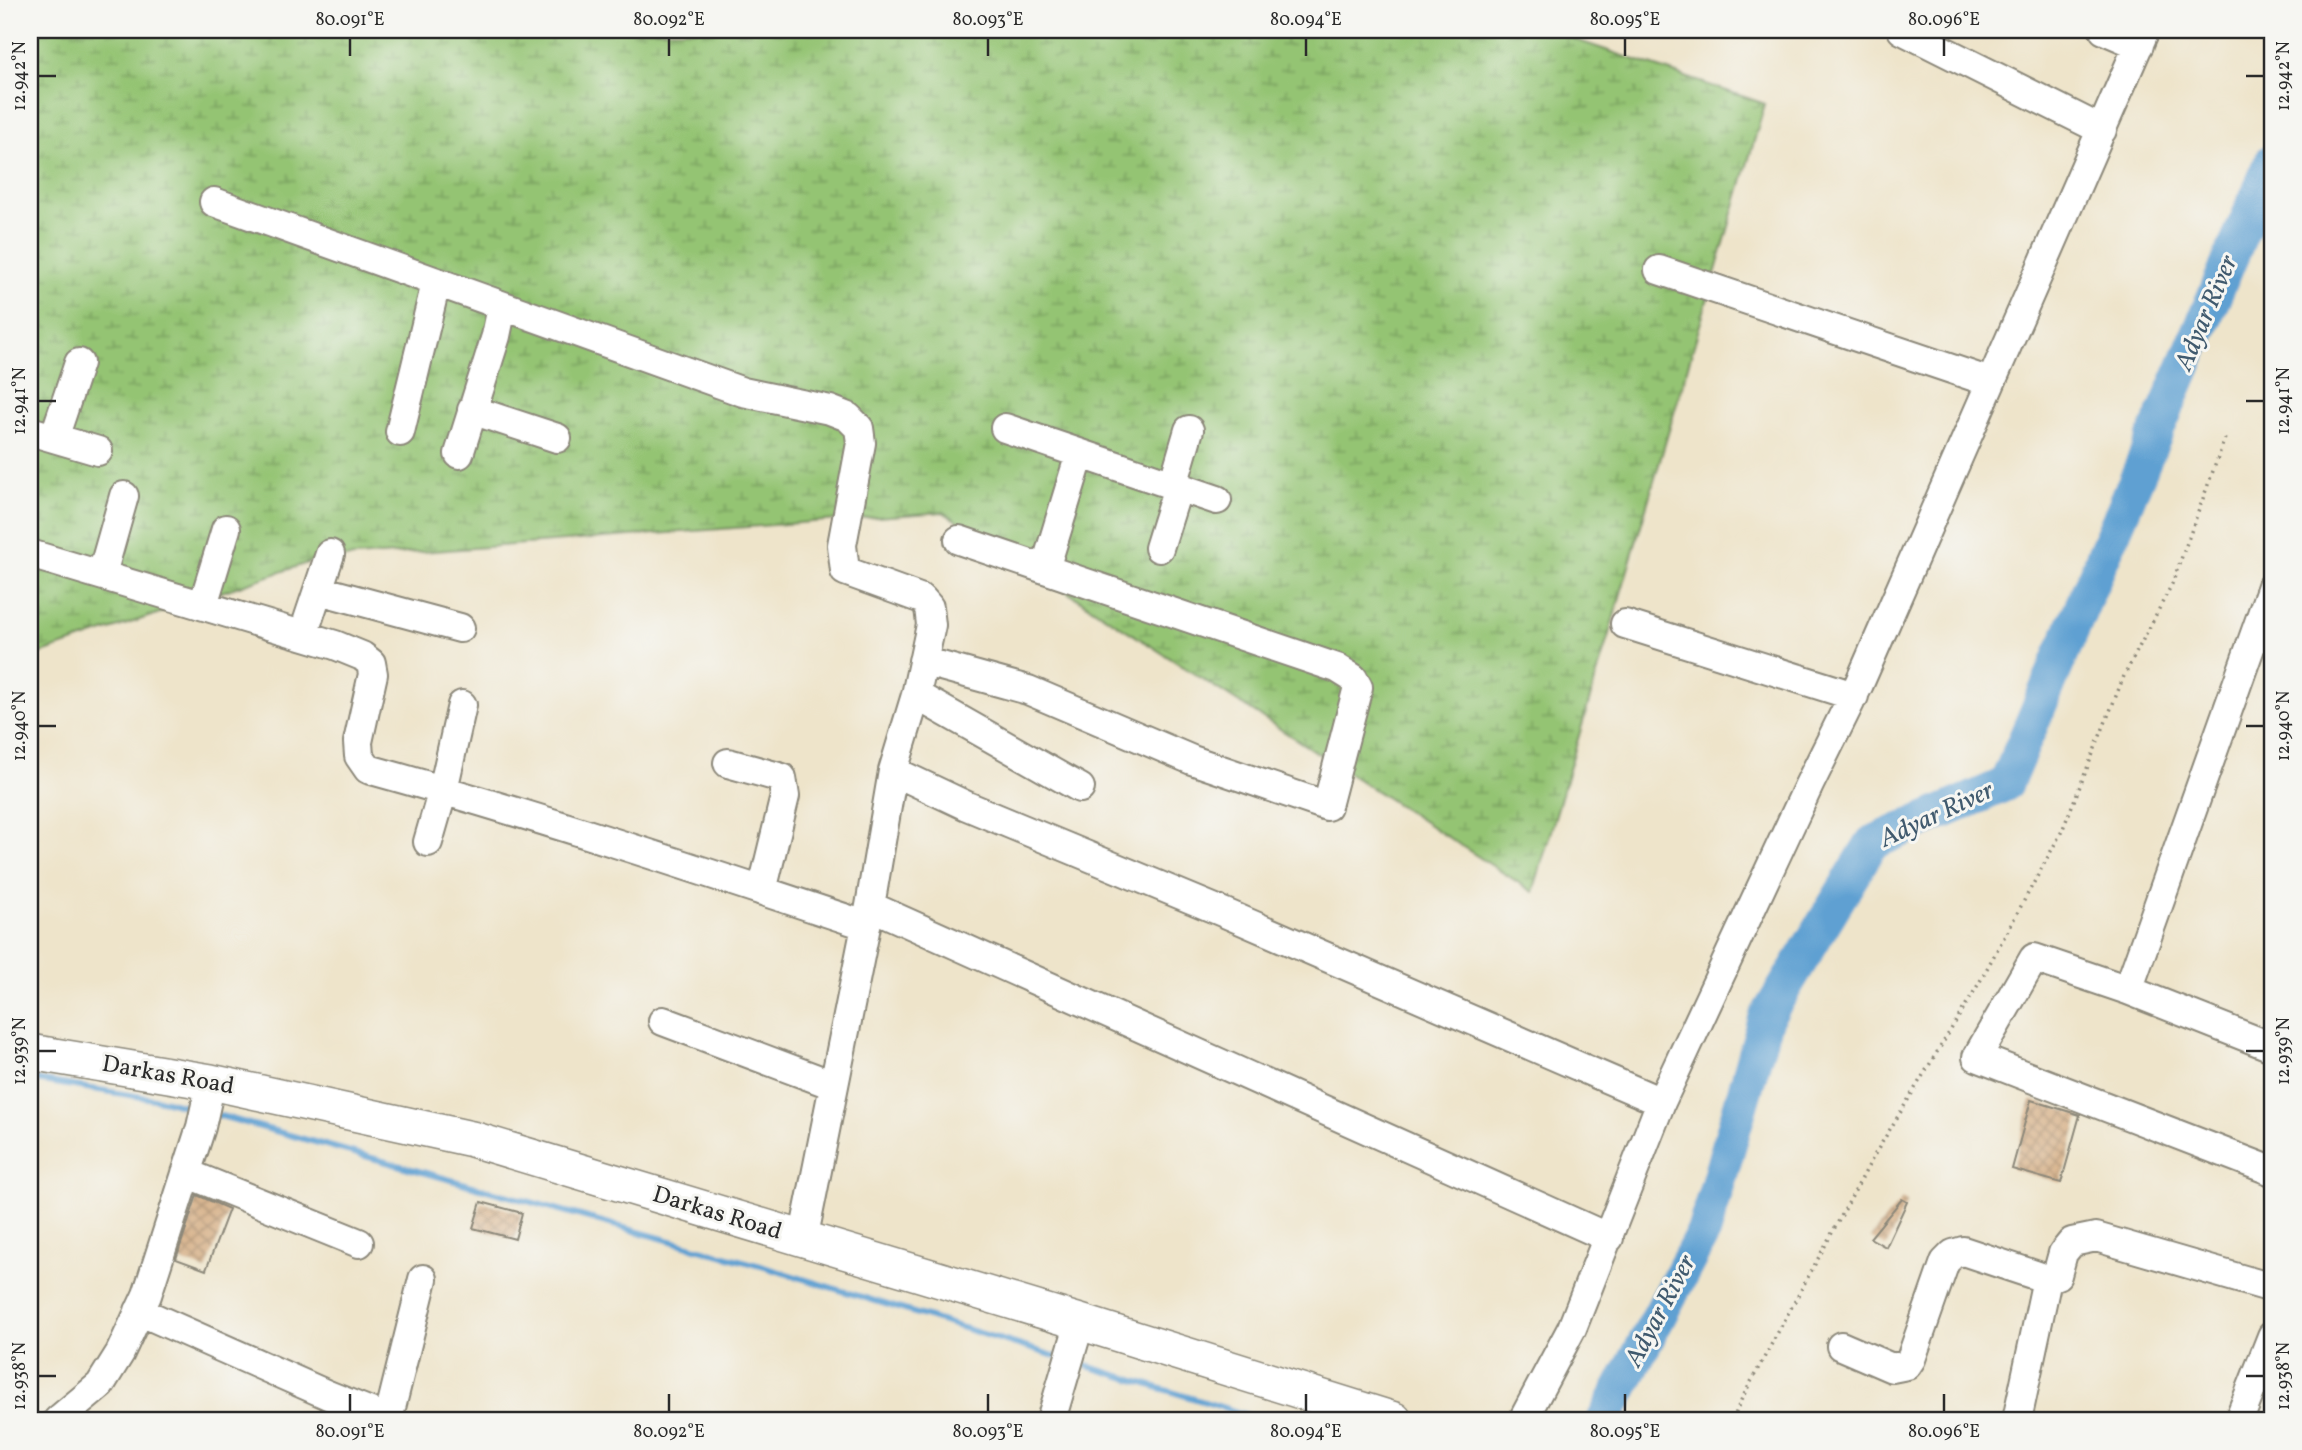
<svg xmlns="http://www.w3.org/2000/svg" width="2302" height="1450" font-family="Vollkorn,serif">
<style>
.wetland{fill:url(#wetland-marsh);stroke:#60784f;stroke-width:2}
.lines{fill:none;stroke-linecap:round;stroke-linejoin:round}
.stream{stroke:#5fa0d2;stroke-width:6}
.river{stroke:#5fa0d2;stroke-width:35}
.building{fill:url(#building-cross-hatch)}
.minor-casing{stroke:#8c887a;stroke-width:32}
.major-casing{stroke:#8c887a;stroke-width:38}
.path{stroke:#8c887a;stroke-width:3.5;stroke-dasharray:2 5;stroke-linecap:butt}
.minor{stroke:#fff;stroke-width:28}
.major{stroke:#fff;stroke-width:35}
.ticks{fill:none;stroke:#2b2b2b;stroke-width:2.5}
.labels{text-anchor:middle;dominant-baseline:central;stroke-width:6;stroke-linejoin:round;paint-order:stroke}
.street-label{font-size:24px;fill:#2b2b2b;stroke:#f6f6f2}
.water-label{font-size:26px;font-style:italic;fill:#405a6e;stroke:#f6f6f2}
.neatline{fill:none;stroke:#2b2b2b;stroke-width:2.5}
.ticks-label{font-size:18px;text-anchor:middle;fill:#2b2b2b}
</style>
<defs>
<pattern id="wetland-marsh" width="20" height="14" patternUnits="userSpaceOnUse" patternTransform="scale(1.75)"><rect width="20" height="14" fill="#94c473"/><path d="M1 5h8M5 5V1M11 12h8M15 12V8" fill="none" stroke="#799f5f"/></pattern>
<pattern id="building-cross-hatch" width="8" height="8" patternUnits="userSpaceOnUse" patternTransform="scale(1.75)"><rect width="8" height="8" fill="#d6af85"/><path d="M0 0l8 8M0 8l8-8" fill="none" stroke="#ae8f6d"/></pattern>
</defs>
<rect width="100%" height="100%" fill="#f6f6f2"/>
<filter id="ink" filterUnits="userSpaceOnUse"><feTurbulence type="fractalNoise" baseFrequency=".0143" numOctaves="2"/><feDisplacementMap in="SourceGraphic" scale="14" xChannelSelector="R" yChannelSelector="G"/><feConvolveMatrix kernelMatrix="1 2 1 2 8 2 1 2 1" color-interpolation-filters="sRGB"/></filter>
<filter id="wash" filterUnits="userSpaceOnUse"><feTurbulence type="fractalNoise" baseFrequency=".00686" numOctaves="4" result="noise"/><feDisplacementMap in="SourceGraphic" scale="28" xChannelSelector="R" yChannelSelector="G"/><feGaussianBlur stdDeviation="1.57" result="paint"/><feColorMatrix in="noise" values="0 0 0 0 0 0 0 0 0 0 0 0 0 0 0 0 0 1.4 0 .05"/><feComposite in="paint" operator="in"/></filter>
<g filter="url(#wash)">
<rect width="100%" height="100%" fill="#eee4ca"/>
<!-- wetland -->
<path class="wetland" d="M30,30h1517l218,74 -232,788 -590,-380 -627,48 -286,97z"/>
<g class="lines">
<!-- stream -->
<path class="stream" d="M30,1079l137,22 29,8
M210,1113l551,153 300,92
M1074,1362l190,58"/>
<!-- river -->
<path class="river" d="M1604,1420l100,-189 62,-213 106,-175 134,-59 266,-623"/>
</g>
<g id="blocks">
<!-- building -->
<path class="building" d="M2031,1100l49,15 -19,68 -49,-14z
M197,1195l32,14 -23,61 -30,-11z
M1902,1199l5,3 -21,45 -16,-9z
M481,1202l41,11 -7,26 -42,-11z"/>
</g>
</g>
<g filter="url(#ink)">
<use href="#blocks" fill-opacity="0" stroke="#8c887a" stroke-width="2"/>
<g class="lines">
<defs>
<path id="minor" d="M1902,30l200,100
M2104,30l35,15
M214,202l529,190 87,18 18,7 11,11 2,15 -19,102 3,26 77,28 7,8 2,18 -15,70 -23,76 -23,135 -67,334
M1659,270l331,112
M472,410l85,28
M1005,428l212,72
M30,431l68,20
M400,432l36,-149
M54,438l25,-75
M459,454l37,-118 6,-29
M1173,485l16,-55
M1159,548l19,-61
M30,554l305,91 27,11 9,7 2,11 -15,68 1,14 9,13c167,46 332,101 497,156
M1045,569l35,-115
M102,574l22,-78
M2272,586l-144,404 144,57
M319,590l141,38
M203,605l23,-76
M1625,624l229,72
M303,635l27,-81
M923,661l105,29 164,70 135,46 31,-119 -5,-9 -16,-10 -378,-128
M916,695l164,93
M728,763l54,15 3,18 -23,95
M893,771l74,35 258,107 436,189
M428,842l15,-52 19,-85
M870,906l739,332
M2128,990l-94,-32 -57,99 295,114
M663,1021l170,64
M186,1173l173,70
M139,1311l189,84 45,18 11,2 6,-3 33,-133
M1841,1346l51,22 15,-3 4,-6 34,-97 8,-8 10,-3 84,28 10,-4 6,-22 9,-11 24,-5 176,51
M58,1420l42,-35 20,-32 27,-58 54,-168 10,-45
M1051,1420l29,-98
M1523,1420l49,-92 89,-226 148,-317 50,-101 286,-654
M2017,1420l30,-141
M2239,1420l33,-84"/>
<path id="major" d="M30,1052l181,30 261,57 608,183 314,98"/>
</defs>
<!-- minor casing -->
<use href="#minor" class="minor-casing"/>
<!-- major casing -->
<use href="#major" class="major-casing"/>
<!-- path -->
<path class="path" d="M1733,1420l7,-18 135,-248 103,-169 84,-154 62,-155 48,-92 53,-146"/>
<!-- minor -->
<use href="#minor" class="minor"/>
<!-- major -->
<use href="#major" class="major"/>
</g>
</g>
<!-- ticks -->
<path class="ticks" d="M350,38v18M669,38v18M988,38v18M1306,38v18M1625,38v18M1944,38v18M38,76h18M2246,76h18M38,401h18M2246,401h18M38,726h18M2246,726h18M38,1051h18M2246,1051h18M38,1376h18M2246,1376h18M350,1394v18M669,1394v18M988,1394v18M1306,1394v18M1625,1394v18M1944,1394v18"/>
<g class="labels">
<!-- street labels -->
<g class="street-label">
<text transform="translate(168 1076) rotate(10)">Darkas Road</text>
<text transform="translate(717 1214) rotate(17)">Darkas Road</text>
</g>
<!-- water labels -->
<g class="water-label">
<text transform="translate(2207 313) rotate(-67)">Adyar River</text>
<text transform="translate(1937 815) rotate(-25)">Adyar River</text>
<text transform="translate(1661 1311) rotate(-62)">Adyar River</text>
</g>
</g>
<!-- margin -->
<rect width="2302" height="1450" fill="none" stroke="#f6f6f2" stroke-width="77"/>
<rect x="38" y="38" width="2226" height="1374" class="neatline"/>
<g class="ticks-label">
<text x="350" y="25">80.091°E</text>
<text x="669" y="25">80.092°E</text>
<text x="988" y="25">80.093°E</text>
<text x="1306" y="25">80.094°E</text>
<text x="1625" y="25">80.095°E</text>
<text x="1944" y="25">80.096°E</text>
<text transform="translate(19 76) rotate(-90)" y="6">12.942°N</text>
<text transform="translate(2283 76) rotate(-90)" y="6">12.942°N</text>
<text transform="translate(19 401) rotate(-90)" y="6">12.941°N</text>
<text transform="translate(2283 401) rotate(-90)" y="6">12.941°N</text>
<text transform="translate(19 726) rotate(-90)" y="6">12.940°N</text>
<text transform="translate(2283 726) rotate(-90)" y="6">12.940°N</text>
<text transform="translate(19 1051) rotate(-90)" y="6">12.939°N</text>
<text transform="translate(2283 1051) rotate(-90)" y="6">12.939°N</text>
<text transform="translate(19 1376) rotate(-90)" y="6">12.938°N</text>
<text transform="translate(2283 1376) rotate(-90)" y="6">12.938°N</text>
<text x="350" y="1437">80.091°E</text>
<text x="669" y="1437">80.092°E</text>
<text x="988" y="1437">80.093°E</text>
<text x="1306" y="1437">80.094°E</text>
<text x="1625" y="1437">80.095°E</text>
<text x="1944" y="1437">80.096°E</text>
</g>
</svg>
